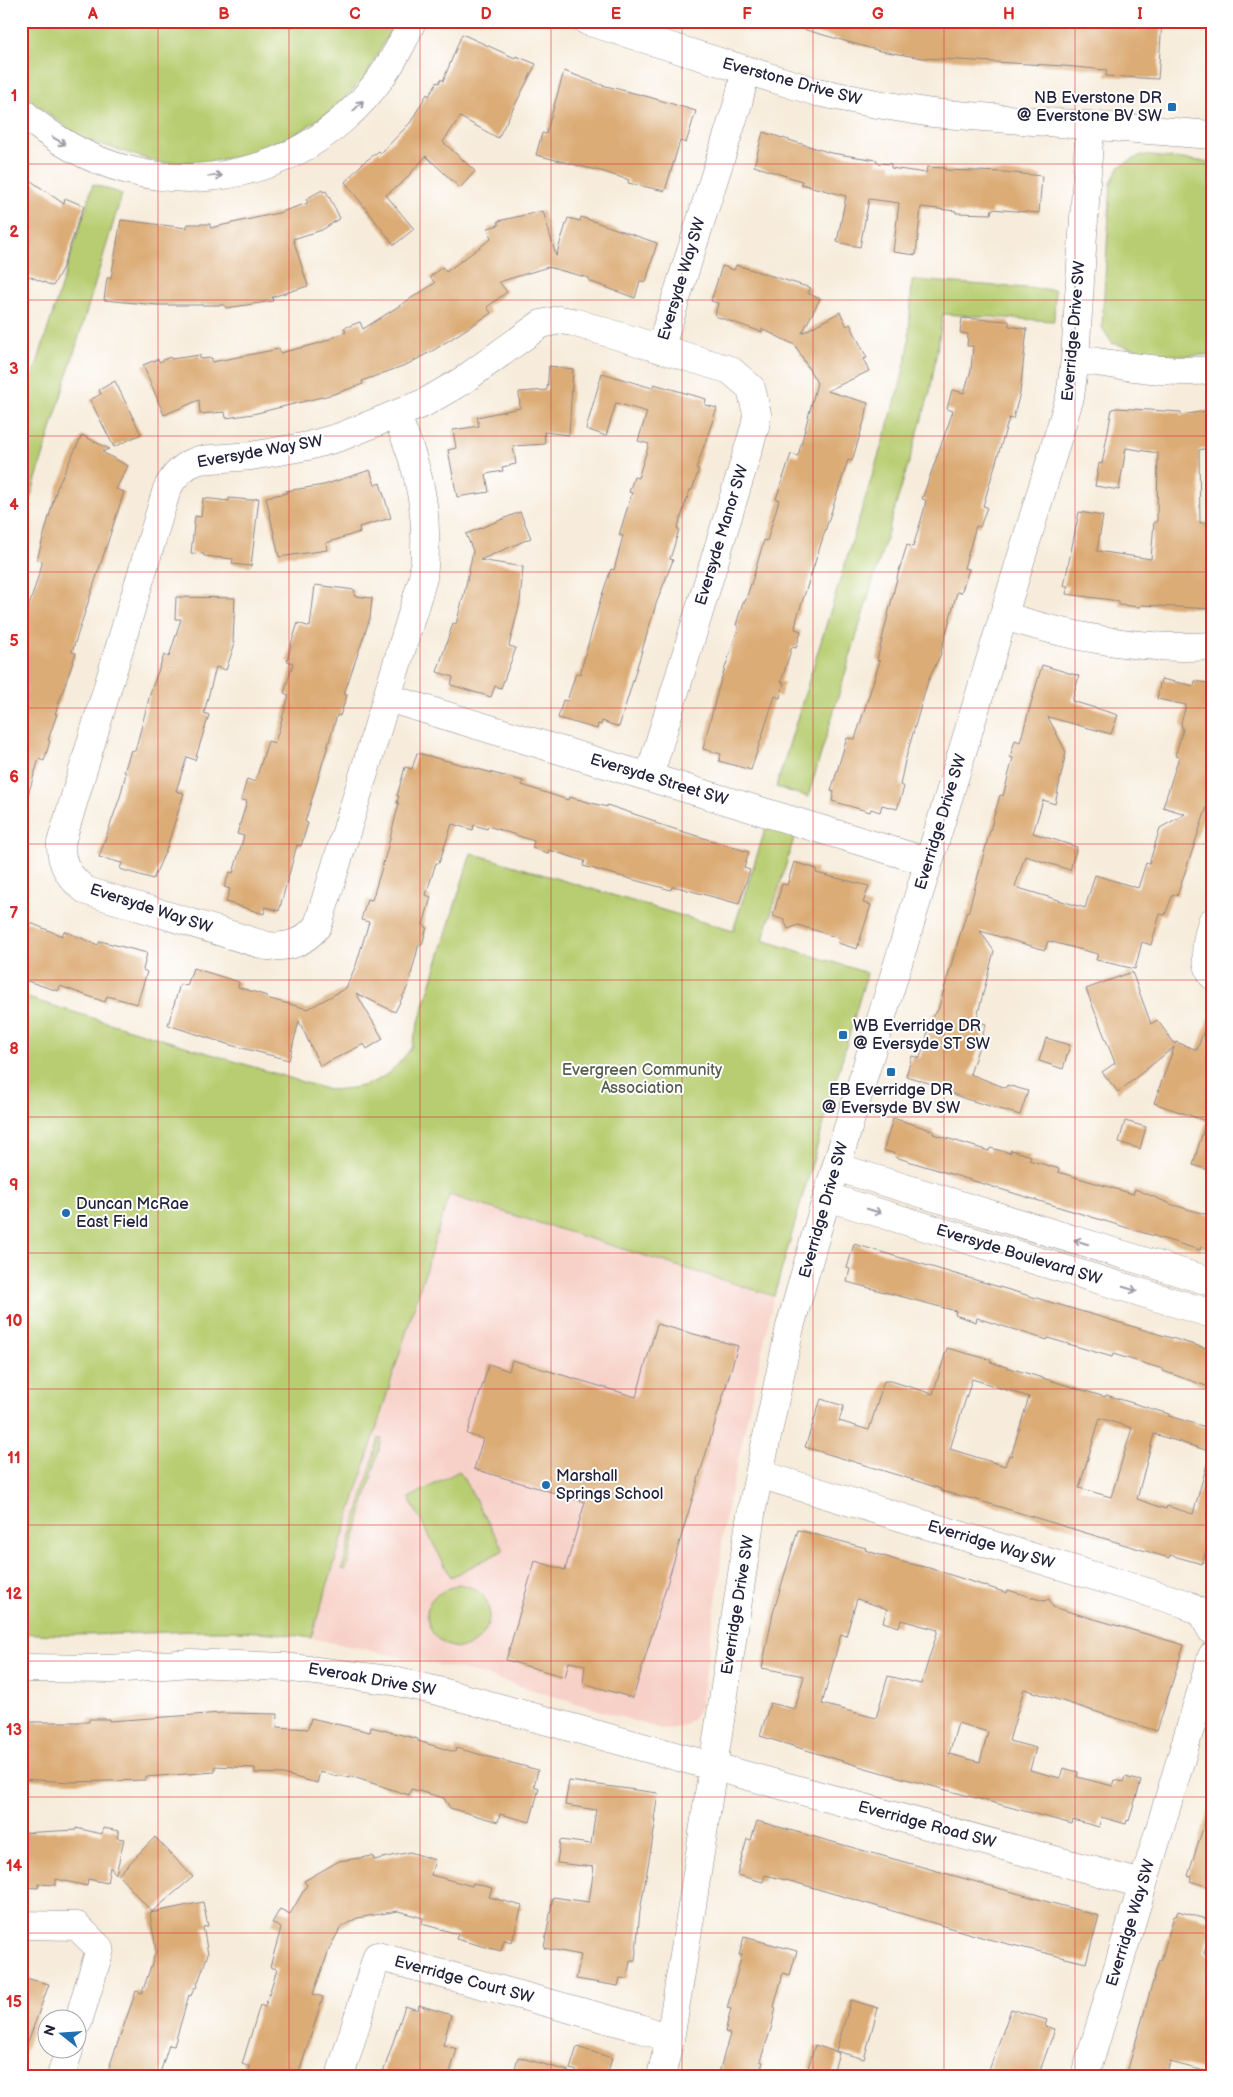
<svg xmlns="http://www.w3.org/2000/svg" width="1233" height="2097" font-family="'Balsamiq Sans',sans-serif">
<style>
.built{fill:#f7d1c8}
.green{fill:#b8cd71;stroke:#6d7856}
.building{fill:#dcac76;fill-rule:evenodd}
.lines{fill:none;stroke-linecap:round;stroke-linejoin:round}
.minor-casing{stroke:#8c878b;stroke-width:29}
.minor{stroke:#fff;stroke-width:28}
.oneway{stroke:#9c9ca7}
.grid{fill:none;stroke:#d62828;stroke-width:1;stroke-opacity:0.55}
.poi-dot{fill:#1f6fb2;stroke:#fff;stroke-width:2}
.labels{text-anchor:middle;dominant-baseline:central;stroke-width:4;stroke-linejoin:round;paint-order:stroke}
.street-label{font-size:16px;fill:#22223b;stroke:#fff}
.poi-label{font-size:16px;fill:#22223b;stroke:#fff;text-anchor:start}
.park-label{font-size:16px;fill:#565e4e;stroke:#fff}
.neatline{fill:none;stroke:#d62828;stroke-width:2}
.grid-label{font-size:16px;text-anchor:middle;font-weight:bold;fill:#d62828}
</style>
<rect width="100%" height="100%" fill="#fff"/>
<filter id="ink" filterUnits="userSpaceOnUse"><feTurbulence type="fractalNoise" baseFrequency=".02" numOctaves="2"/><feDisplacementMap in="SourceGraphic" scale="10" xChannelSelector="R" yChannelSelector="G"/><feConvolveMatrix kernelMatrix="1 2 1 2 8 2 1 2 1" color-interpolation-filters="sRGB"/></filter>
<filter id="wash" filterUnits="userSpaceOnUse"><feTurbulence type="fractalNoise" baseFrequency=".0096" numOctaves="4" result="noise"/><feDisplacementMap in="SourceGraphic" scale="20" xChannelSelector="R" yChannelSelector="G"/><feGaussianBlur stdDeviation="1.12" result="paint"/><feColorMatrix in="noise" values="0 0 0 0 0 0 0 0 0 0 0 0 0 0 0 0 0 1.4 0 .05"/><feComposite in="paint" operator="in"/></filter>
<g filter="url(#wash)">
<rect width="100%" height="100%" fill="#f7ecdb"/>
<!-- built -->
<path class="built" d="M449,1195l325,101 -51,232 -3,47 -20,131 -7,13 -13,8 -16,3 -180,-55 -173,-37z"/>
<!-- green -->
<path class="green" d="M21,21h375l-31,57 -35,34 -39,25 -36,16 -48,9 -47,1 -79,-25 -52,-39 -8,-10z
M1141,155l71,7v192c-35,5 -67,-2 -100,-11l-10,-16 9,-144 8,-16z
M93,184l29,10 -101,335v-114z
M912,280l143,10 -1,31 -111,-7 -13,78 -122,405 -32,-10 124,-401 8,-36z
M766,827l29,8 -32,105 104,33 -93,323 -325,-101 -138,443c-96,-17 -193,3 -290,-5v-637l308,94c41,-2 58,-9 82,-42l60,-195 262,78z
M379,1438l3,1 -36,131 -4,-1z
M459,1471l45,79 -53,27 -42,-79z
M458,1584c59,8 24,87 -18,57 -12,-9 -19,-32 -6,-44 6,-5 16,-9 24,-13z"/>
<g id="blocks">
<!-- building -->
<path class="building" d="M792,21h264l54,4v-3l27,2v-3h25l-4,58 -52,-3 1,-6 -43,-4 -141,-8 -43,-7 -88,-25z
M462,34l53,24 1,-2 20,8 -38,74 -38,-21 -17,25 32,29 -15,17 -34,-32 -22,25 -18,14 28,34 -20,16 -49,-63 18,-19 16,-12 2,2 29,-30 17,-29 2,2 8,-14 2,1 2,-4 2,2z
M564,71l38,14 47,12 47,14 -10,32 -6,-2 -15,50 -37,-8 1,-3 -25,-8 -68,-17 6,-22 4,1z
M763,132l68,21 46,7v3l14,1v4l35,5 1,-6 18,1v2l59,2 38,4 -3,37 -47,-4 -1,5 -35,-1v-2l-35,-4 -5,48 -23,-3 6,-49 -30,-4 -9,48 -23,-5 9,-46 -45,-12 1,-3 -48,-15z
M21,174l43,30 1,-6 19,8 -21,61 -10,19 -24,-10 -8,-7z
M322,190l1,2 3,-1 14,27 -18,12 -29,9 15,47 -36,11 1,4 -47,7 -1,-3h-68l-53,-5 3,-22h4l10,-58 66,8v-4h23v4l68,-15 30,-10 -2,-4z
M543,211l13,45 12,-38 12,3 1,-4 76,26 -11,39 -6,-1 -5,17 -46,-17v-3l-41,-11 -49,15 8,10 -20,15 4,6 -57,37 -26,14 -46,17 1,3 -29,10 -81,20 -27,4 -1,-6 -25,2 -1,-14 -35,15 -21,-50 15,-6 1,3 11,-5 1,2 29,-4v4l12,-1v4l67,-13 1,4 40,-10 26,-11 -2,-4 16,-6 3,7 72,-46 -5,-6 12,-10 4,5 45,-33 -3,-11 11,-3 -1,-4z
M736,265l75,23 -3,5 12,6 -18,34 38,-21 7,14 3,-2 17,34 -4,1 6,12 -42,20 41,12 -2,12 -14,46 -4,-1 -51,158 -2,11 6,2 -5,17 -4,-1 -11,35h3l-4,16 -5,-2 -24,74 -32,-9 2,-7 -18,-5 16,-63 20,-60 -3,-1 7,-23h2l8,-24 11,-38 3,1 12,-41 -3,-1 15,-45 7,2 19,-73 -22,-38 -33,-16v3l-47,-16 3,-13 -7,-2 11,-35 12,4z
M962,318l47,3v5l18,3 -7,64 -7,26 -4,-1 -26,88 4,1 -7,20 -4,-1 -12,42 5,1 -8,24 -4,-1 -17,64 -12,25 -23,80 -5,24 4,2 -7,22 -15,-4 -2,7 -9,-3 -1,3 -38,-11 2,-9 -3,-1 16,-53 8,1 25,-78 -3,-1 21,-86 9,-29 6,2 11,-37 2,-10 -4,-1 31,-88 -6,-2 5,-19 12,3 7,-23 2,-24h-6l1,-12 -8,-1z
M549,366l24,3 -4,66 -25,-3 1,12 -32,2 3,18 -14,3 1,4 -17,3 3,18 -32,5 -9,-47 8,-2 -3,-18 26,-4 -2,-9 43,-9 -1,-16 28,-2z
M602,373l50,15 2,-4 52,15 -1,6 12,3 -21,61h3l-7,21h-2l-13,39 2,1 -9,29 3,1 -17,44 -37,123 -17,-6 -1,4 -3,-1 -1,5 -39,-11 5,-18 4,1 9,-28 4,1 21,-76 10,-29 3,1 9,-34 -4,-1 13,-42 -3,-1 5,-15 4,1 11,-34 -11,-3 9,-29 -31,-9 -10,33 -20,-7z
M115,381l26,53 -27,13 -24,-47 11,-6 -2,-4z
M1117,408l64,4v3l31,-5v37l-13,3 1,73 12,-1v87l-71,-4 -1,2 -21,-2v-4l-53,-7 2,-8h-4l15,-74 24,4 -6,35 54,8 3,-37h3l1,-69 -32,-5 -7,42 -24,-4 4,-23 3,1 10,-55z
M82,435l27,14 -7,3 26,14 -12,23 8,3 -52,160 4,1 -21,61h2l-9,26 2,1 -6,20 -5,-2 -14,45h-4v-172l21,-68v-3l-5,-1 20,-72z
M370,470l5,15 5,-2 11,35 -32,9 1,5 -34,11 1,7 -48,7 -13,-60 21,-4 -1,-2 38,-6z
M203,498l26,3v-3l21,2 9,-2 -8,68 -19,-2 1,-5 -29,-3v-2l-13,-1 4,-37 6,1z
M520,512l11,26 -51,22 43,7 -3,35 -11,44 7,2 -15,40 -6,-2 -4,11 -40,-12 2,-8 -16,-5 16,-49 3,1 9,-34 8,-39 -7,-17z
M315,585l40,5 -1,6 18,2 -2,20 -26,76 3,1 -7,21 -3,-1 -32,107 3,1 -7,23 -4,-1 -18,66 -13,-4 -2,7 -38,-12 4,-13 -6,-2 6,-15 3,1 11,-37 -7,-2 10,-33 -6,-1 6,-21 8,3 13,-41 7,2 14,-48 -5,-2 9,-30 -6,-2 5,-20 6,-18 12,4z
M176,597l59,1 -2,45h2l-9,27 -10,-3 -12,46 5,2 -14,45 -8,-3 -11,34 8,2 -18,57 -13,29 -33,-10 2,-6 -23,-6 21,-60 6,-24 -2,-1 7,-22 4,1 16,-60 13,-36 5,2 12,-38h-6z
M1042,665l37,11 -7,25 46,14 -7,19 -63,-17 18,35 -11,52 -12,-4 -10,33 44,14 -7,23 -45,-14 -10,31 70,21 10,-33 43,13 8,-25 3,1 11,-36 25,-14 -22,-7 16,-50 -4,-1 8,-26 -2,-7 5,-18 -29,-6 4,-20 33,7 1,-5 17,3v108l-35,104 -4,-2 -8,21 -5,-1 -9,31 -9,-3 -7,27 -39,-9 2,-6 -50,-13 -3,9 -65,-19 14,20 -18,70 10,3 -16,50 36,14 1,-3 21,6 -8,24 -54,-16 -16,-6 1,-3 -45,-14 6,-20 8,2 13,-43 5,-5 29,-99 1,2 26,-97 6,-21 3,1 10,-38 -3,-1 5,-17 5,2z
M417,753l106,28 -1,4 46,15 1,-3 38,10v-2l48,16v2l94,29 -5,16 6,2 -11,34 -62,-17h-5l-1,3 -88,-24 2,-5 -36,-11 -1,3 -16,-5 2,-7 -46,-15 -1,3 -13,-4 -1,5 -21,-6 -13,39h-3l-10,32 5,2 -8,28 4,2 -5,18 -3,-1 -11,42 -13,26 -39,-19 27,46 -16,10 -3,-5 -44,22 -21,-45 -10,39 -59,-15 -62,-20 12,-41 7,2 6,-18 46,14 -1,5 29,9 -1,2 42,11 38,-21 10,-23 13,-43 -8,-2 6,-21 5,1 14,-46 13,-51h-2l2,-7h-2l8,-29 7,2z
M794,862l23,7 -1,4 53,13 -6,17 8,2 -14,44 -19,-6 1,-5 -41,-13 -10,4 -4,-9 -11,-4 9,-32 5,1z
M21,919l41,17 2,-5 34,14 2,-4 47,12 -4,17 4,2 -10,32 -30,-8 -2,6 -45,-16 -2,5 -37,-12z
M1132,972l19,52 6,-4 18,24 1,-2 21,8 12,-34h3v155l-19,-6 13,-44 -52,-18 20,-56 -56,45 -16,-20 13,-9 -29,-74z
M1046,1038l24,7 -7,24 -24,-8z
M893,1118l41,13 -1,3 56,17 1,-3 20,5 1,-3 20,6 -2,4 30,9 -1,3 75,22 2,-5 38,16 39,11v34l-11,-3 -1,3 -305,-93 1,-3 -11,-3 -1,-2z
M1125,1121l21,6 -6,22 -21,-7z
M854,1244l358,106v38l-49,-17v-2l-50,-15 -1,3 -64,-19 -1,2 -70,-22 -1,4 -21,-7 1,-4 -109,-29 3,-13 -3,-1z
M657,1324l81,22 -105,352 -50,-15 2,-18 -16,-3 -4,15 -59,-17 29,-99 30,9 20,-68 -111,-33 9,-30 -16,-5 22,-70 20,7 3,-11 124,37z
M947,1348l44,12 -1,2 115,35 1,-2 63,19v2l43,13v23l-58,-18 -17,65 29,10 1,-3 26,8 14,-50 5,1v88l-6,-2 -4,13 -32,-9 -1,3 -192,-58 -36,-9v-2l-24,-8 -112,-34 16,-48 23,7 -5,15 30,9 15,-49h7l42,13zM972,1379l57,18 -18,59 -2,-1 -4,11 -55,-17zM1100,1418l32,10 -21,69 -32,-9z
M798,1530l68,18 -1,2 37,12 27,6 78,25 1,-3 36,11 5,-2 4,8 131,38 -27,86 -133,-42 -15,52 27,7 -6,22 30,8 3,-10 15,4 -1,5 36,9 2,-6 8,2 2,-5 16,4 -12,40 -2,-1 -1,4 -25,-7 -2,10 -26,-7 -1,4 -203,-55 -109,-33 10,-33 25,6 9,-33 -42,-8 11,-55zM857,1599l30,10 -4,13 16,5 2,-7 37,10 -17,54 -33,-8 -12,42 -54,-14 19,-70 5,2zM958,1723l30,9 -8,30 -31,-8z
M222,1713l56,1 -1,13 31,2 3,-11 59,14 1,-5 47,12v2l37,11 1,-4 82,22 -4,16 5,2 -9,34 -30,-8 -2,8 -48,-14 -6,-10 -33,-9 -2,6 -59,-19 -1,2 -11,-3v2l-18,-5 -3,11 -34,-9 -28,-1v-5l-40,-2v6l-70,5 1,3 -75,2 -50,-3v-57h68v-3h20v2z
M569,1781l89,12 -4,27h2l-16,91 -5,50h-5l-3,18 -7,-1 -2,8 -42,-7 5,-24 -37,-7 9,-51 36,5 5,-35 -37,-4 3,-23 31,4 5,-34 -31,-5z
M1208,1812l4,1v75l-22,-7 2,-4 -4,-1z
M757,1821l342,95 -13,47 -98,-24 -194,-57 -29,-7 -2,7 -26,-7 10,-36 4,1z
M76,1828l26,6 1,-6 16,3 -2,7 7,1 -8,35 -6,-7 -3,16 -19,-4 -1,7 -31,-7v6l-18,-1v4l-16,-1 -1,-54 55,-3z
M155,1837l38,40 -41,35 -34,-37z
M410,1852l25,8 -4,15 41,11 1,-3 19,5 -3,9 33,9 -10,36 -8,-2 -3,11 -45,-12 2,-5 -36,-10 1,-6 -25,-7 -41,7 -16,9 -11,20 -17,47 10,3 -25,79h-51l3,-9 -8,-3 18,-59 5,2 12,-38 -7,-2 11,-39 -9,-5 8,-14 10,5 17,-29 -3,-4 35,-20 34,-5 1,4z
M203,1902l5,24 -5,1 5,27 -12,34h-2l-3,8 -2,-1 -15,51 -5,-1 -10,31h-53l30,-85 6,2 14,-42 -6,-38z
M1178,1911l31,9 -2,8 4,1 -7,24 8,2v118l-42,-11 -4,14h-40l33,-116 2,1 13,-45h2z
M744,1937l53,14 -7,24 -7,-2 -9,34 2,1 -5,21 -11,32 3,1 -4,14h-41l12,-42 -5,-2 6,-23 -4,-1 15,-53h-3z
M21,1977l28,7 -25,69h-3z
M851,2000l27,8 -14,51 -28,-8z
M419,2005l32,10 -8,30 14,4 -8,27h-67l23,-70 13,4z
M1011,2009l36,11 -2,6 10,3 -17,47h-51z
M815,2045l24,8 -7,23 -24,-8z
M577,2047l35,11 -5,18h-32l2,-5 -7,-2z
M518,2057l50,14 -1,5h-54z"/>
</g>
</g>
<g filter="url(#ink)">
<use href="#blocks" fill-opacity="0" stroke="#8c878b" stroke-width="1"/>
<g class="lines">
<defs>
<path id="minor" d="M587,21l230,71 60,12 55,9 280,22
M21,111c131,119 325,73 391,-90
M660,349l78,-246 8,-33
M1075,359c45,6 91,15 137,11
M396,415c25,56 34,103 27,163l-105,347c-14,18 -29,23 -51,21l-180,-55c-17,-12 -27,-26 -26,-48l106,-354c7,-14 17,-24 32,-29l52,-4 57,-10 32,-9 84,-34 38,-22 79,-57 19,-4 13,2 157,48 21,18 6,26 -2,13 -106,350
M1004,616c67,21 136,35 208,30
M388,698l541,164
M1212,922c-6,19 -9,35 0,53
M836,1167l376,115
M827,1197l385,117
M759,1474l427,130 16,10 10,17
M21,1668l90,1 80,-6 93,4 105,13 49,11 704,193
M21,1925l56,1 23,23 -22,73
M61,2076l8,-26
M340,2076l37,-120 263,72 30,11
M661,2076l9,-37 22,-133 60,-398 38,-181 30,-107 250,-823 5,-38 15,-234
M1085,2076l127,-420"/>
</defs>
<!-- minor casing -->
<use href="#minor" class="minor-casing"/>
<!-- minor -->
<use href="#minor" class="minor"/>
</g>
<!-- one-way arrows -->
<defs><path id="oneway-shaft" d="M-6 0H5M1.5-3L5.5 0L1.5 3" fill="none" stroke-width="1.6" stroke-linecap="round" stroke-linejoin="round" transform="scale(1.25)"/></defs>
<g class="oneway">
<use href="#oneway-shaft" transform="translate(358 106) rotate(-46)"/>
<use href="#oneway-shaft" transform="translate(59 141) rotate(31)"/>
<use href="#oneway-shaft" transform="translate(215 176) rotate(-4)"/>
<use href="#oneway-shaft" transform="translate(874 1211) rotate(17)"/>
<use href="#oneway-shaft" transform="translate(1081 1242) rotate(-163)"/>
<use href="#oneway-shaft" transform="translate(1130 1289) rotate(17)"/>
</g>
</g>
<!-- grid -->
<path class="grid" d="M158,21v2055M289,21v2055M420,21v2055M551,21v2055M682,21v2055M813,21v2055M944,21v2055M1075,21v2055M21,164h1191M21,300h1191M21,436h1191M21,572h1191M21,708h1191M21,844h1191M21,980h1191M21,1117h1191M21,1253h1191M21,1389h1191M21,1525h1191M21,1661h1191M21,1797h1191M21,1933h1191"/>
<!-- markers -->
<g class="poi-dot">
<rect x="1167" y="102" width="10" height="10" rx="2.5"/>
<rect x="838" y="1030" width="10" height="10" rx="2.5"/>
<rect x="886" y="1067" width="10" height="10" rx="2.5"/>
<circle cx="66" cy="1213" r="5"/>
<circle cx="546" cy="1485" r="5"/>
</g>
<g class="labels">
<!-- street labels -->
<g class="street-label">
<text transform="translate(792 82) rotate(15)">Everstone Drive SW</text>
<text transform="translate(682 279) rotate(-73)">Eversyde Way SW</text>
<text transform="translate(1074 331) rotate(-85)">Everridge Drive SW</text>
<text transform="translate(260 452) rotate(-10)">Eversyde Way SW</text>
<text transform="translate(722 535) rotate(-73)">Eversyde Manor SW</text>
<text transform="translate(659 780) rotate(17)">Eversyde Street SW</text>
<text transform="translate(941 822) rotate(-73)">Everridge Drive SW</text>
<text transform="translate(151 909) rotate(18)">Eversyde Way SW</text>
<text transform="translate(824 1210) rotate(-74)">Everridge Drive SW</text>
<text transform="translate(1019 1255) rotate(17)">Eversyde Boulevard SW</text>
<text transform="translate(991 1545) rotate(17)">Everridge Way SW</text>
<text transform="translate(738 1605) rotate(-81)">Everridge Drive SW</text>
<text transform="translate(372 1680) rotate(10)">Everoak Drive SW</text>
<text transform="translate(927 1825) rotate(15)">Everridge Road SW</text>
<text transform="translate(1131 1923) rotate(-73)">Everridge Way SW</text>
<text transform="translate(464 1980) rotate(15)">Everridge Court SW</text>
</g>
<!-- poi labels -->
<g class="poi-label">
<text x="1162" y="98" text-anchor="end">NB Everstone DR<tspan x="1162" dy="18">@ Everstone BV SW</tspan></text>
<text x="853" y="1026">WB Everridge DR<tspan x="853" dy="18">@ Eversyde ST SW</tspan></text>
<text x="891" y="1090" text-anchor="middle">EB Everridge DR<tspan x="891" dy="18">@ Eversyde BV SW</tspan></text>
<text x="76" y="1204">Duncan McRae<tspan x="76" dy="18">East Field</tspan></text>
<text x="556" y="1476">Marshall<tspan x="556" dy="18">Springs School</tspan></text>
</g>
<!-- park labels -->
<g class="park-label">
<text x="642" y="1070">Evergreen Community<tspan x="642" dy="18">Association</tspan></text>
</g>
</g>
<!-- margin -->
<rect width="1233" height="2097" fill="none" stroke="#fff" stroke-width="55"/>
<!-- north arrow -->
<g transform="translate(62 2034) rotate(287)"><circle r="24" fill="#ffffff" stroke="#a7a7b1"/>
<path d="M0-4L9 19L0 12L-9 19Z" fill="#1f6fb2"/>
<text y="-8" font-size="14" font-weight="bold" text-anchor="middle" fill="#22223b">N</text>
</g>
<rect x="28" y="28" width="1178" height="2042" class="neatline"/>
<g class="grid-label">
<text x="93" y="19">A</text>
<text x="224" y="19">B</text>
<text x="355" y="19">C</text>
<text x="486" y="19">D</text>
<text x="616" y="19">E</text>
<text x="747" y="19">F</text>
<text x="878" y="19">G</text>
<text x="1009" y="19">H</text>
<text x="1140" y="19">I</text>
<text x="14" y="101">1</text>
<text x="14" y="237">2</text>
<text x="14" y="374">3</text>
<text x="14" y="510">4</text>
<text x="14" y="646">5</text>
<text x="14" y="782">6</text>
<text x="14" y="918">7</text>
<text x="14" y="1054">8</text>
<text x="14" y="1190">9</text>
<text x="14" y="1326">10</text>
<text x="14" y="1463">11</text>
<text x="14" y="1599">12</text>
<text x="14" y="1735">13</text>
<text x="14" y="1871">14</text>
<text x="14" y="2007">15</text>
</g>
</svg>
